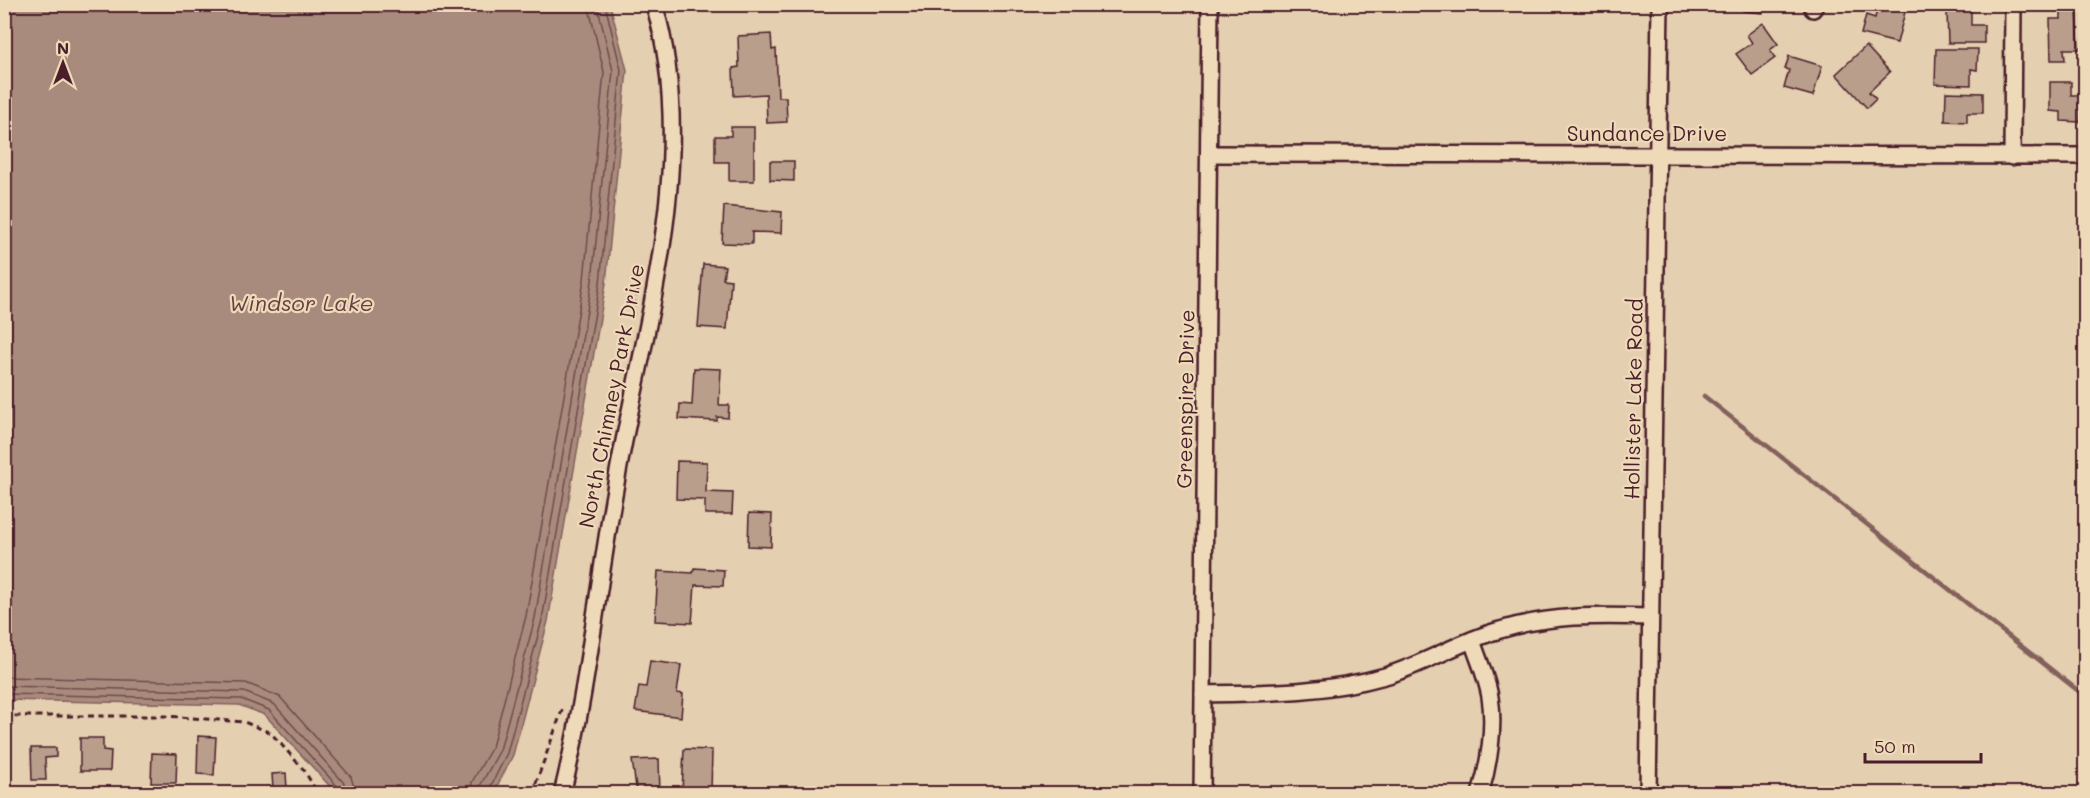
<svg xmlns="http://www.w3.org/2000/svg" width="2090" height="798" viewBox="0 0 2090 798" font-family="Mali,sans-serif">
  <style>
    .water { fill: #a98b7d; stroke: #83605c; stroke-width: 1.5 }
    .lines { fill: none; stroke-linecap: round; stroke-linejoin: round }
    .shore { stroke: #704a4c; stroke-width: 1.5 }
    .stream { stroke: #83605c; stroke-width: 4.5 }
    .building { fill: #b99e8b; stroke: #4a1f2b; stroke-width: 1.5 }
    .minor-casing { stroke: #4a1f2b; stroke-width: 20 }
    .path { stroke: #4a1f2b; stroke-width: 3; stroke-dasharray: 6 4.5; stroke-linecap: butt }
    .minor { stroke: #eedab8; stroke-width: 15 }
    .labels { text-anchor: middle; stroke-width: 4.5; stroke-linejoin: round; paint-order: stroke }
    .street-label { font-size: 21px; fill: #4a1f2b; stroke: #eedab8 }
    .water-label { font-size: 22px; font-style: italic; fill: #663f44; stroke: #eedab8 }
  </style>
  <rect width="100%" height="100%" fill="#e4cfb0"/>
  <filter id="ink" filterUnits="userSpaceOnUse"><feTurbulence type="fractalNoise" baseFrequency=".0167" numOctaves="2"/><feDisplacementMap in="SourceGraphic" scale="12" xChannelSelector="R" yChannelSelector="G"/><feConvolveMatrix kernelMatrix="1 2 1 2 8 2 1 2 1" color-interpolation-filters="sRGB"/></filter>
  <g filter="url(#ink)">
    <!-- water -->
    <polygon class="water" points="5,4 610,5 627,70 606,283 548,621 513,755 495,790 488,794 336,793 265,715 239,705 5,700"/>
    <g class="lines">
      <!-- shore -->
      <g class="shore">
        <polyline points="4,677 246,683 280,697 351,777 356,794"/>
        <polyline points="4,686 244,692 274,704 344,783 347,794"/>
        <polyline points="4,694 241,699 269,710 338,787 340,794"/>
        <polyline points="470,794 472,782 492,747 526,616 584,280 604,72 588,4"/>
        <polyline points="479,794 480,786 500,750 535,618 592,281 613,71 597,4"/>
        <polyline points="487,794 507,753 542,620 600,283 621,70 605,4"/>
      </g>
      <!-- stream -->
      <polyline class="stream" points="1704,396 2086,697"/>
    </g>
    <!-- building -->
    <g class="building">
      <polygon points="1743,4 1764,4 1763,13 1743,11"/>
      <polygon points="1878,5 1905,12 1897,43 1861,34 1866,15 1875,18"/>
      <polygon points="1971,10 1971,25 1984,25 1984,43 1948,43 1947,11"/>
      <polygon points="2077,10 2079,49 2064,49 2065,60 2051,60 2050,19 2061,19 2061,11"/>
      <polygon points="1763,23 1778,44 1770,50 1775,58 1752,75 1736,54 1752,43 1747,35"/>
      <polygon points="771,34 772,50 776,49 778,97 786,97 787,122 767,123 766,94 734,96 733,68 739,67 738,36"/>
      <polygon points="1866,46 1890,72 1869,92 1876,99 1867,108 1836,74"/>
      <polygon points="1936,49 1978,49 1977,70 1971,69 1971,85 1935,84"/>
      <polygon points="1789,56 1822,66 1813,96 1784,88 1789,70 1785,69"/>
      <polygon points="2050,82 2071,82 2071,95 2081,95 2080,122 2061,121 2061,112 2050,111"/>
      <polygon points="1946,92 1983,93 1983,113 1967,113 1967,122 1945,121"/>
      <polygon points="731,127 754,127 754,181 729,181 729,162 715,162 715,136 731,136"/>
      <polygon points="770,161 794,161 794,181 770,180"/>
      <polygon points="724,206 782,212 781,233 752,232 752,244 722,243"/>
      <polygon points="703,264 725,266 723,279 731,280 727,329 698,327"/>
      <polygon points="694,368 721,369 719,405 729,405 728,418 717,417 717,421 679,419 680,404 692,405"/>
      <polygon points="677,461 707,462 706,492 733,493 732,514 705,514 705,500 676,499"/>
      <polygon points="749,513 772,514 771,547 748,546"/>
      <polygon points="694,568 724,570 723,586 695,585 692,623 655,621 658,571 693,573"/>
      <polygon points="650,661 681,665 677,693 683,694 681,717 635,711 639,686 646,687"/>
      <polygon points="198,736 216,737 214,775 197,774"/>
      <polygon points="80,738 103,738 103,750 111,751 110,771 80,771"/>
      <polygon points="31,748 56,748 56,757 45,758 46,780 32,780"/>
      <polygon points="684,749 712,750 711,793 682,792"/>
      <polygon points="152,753 177,754 176,783 151,783"/>
      <polygon points="659,759 660,794 637,794 632,760"/>
      <polygon points="286,773 287,789 273,789 272,774"/>
    </g>
    <g class="lines">
      <!-- minor casing -->
      <g class="minor-casing">
        <g id="minor">
          <polyline points="1813,9 1816,4"/>
          <polyline points="1209,154 2086,156"/>
          <polyline points="2012,157 2013,4"/>
          <path d="M1472,640C1478,659 1487,678 1490,697C1495,727 1489,765 1480,794"/>
          <path d="M1203,694C1265,693 1325,693 1385,676C1425,664 1460,641 1500,630C1549,615 1599,615 1650,617"/>
          <path d="M562,794C587,694 597,590 615,489C641,335 701,159 654,4"/>
          <polyline points="1202,794 1210,4"/>
          <path d="M1648,794C1651,530 1657,268 1660,4"/>
        </g>
      </g>
      <!-- path -->
      <g class="path">
        <polyline points="632,317 638,289"/>
        <polyline points="4,716 167,716 244,722 271,733 304,770 318,794"/>
        <polyline points="532,794 564,705"/>
      </g>
      <!-- minor -->
      <use href="#minor" class="minor"/>
    </g>
  </g>
  <g class="labels">
    <!-- street labels -->
    <g class="street-label">
      <text x="1647" y="141">Sundance Drive</text>
      <text transform="translate(612 396) rotate(-79)" y="7">North Chimney Park Drive</text>
      <text transform="translate(1186 399) rotate(-89)" y="7">Greenspire Drive</text>
      <text transform="translate(1634 399) rotate(-89)" y="7">Hollister Lake Road</text>
    </g>
    <!-- water labels -->
    <g class="water-label">
      <text x="301" y="311">Windsor Lake</text>
    </g>
  </g>
  <!-- margin -->
  <rect width="2090" height="798" fill="none" stroke="#eedab8" stroke-width="24"/>
  <rect x="12" y="12" width="2066" height="774" fill="none" stroke="#4a1f2b" stroke-width="2" filter="url(#ink)"/>
  <!-- north arrow -->
  <g transform="translate(63 63)" stroke="#eedab8" stroke-width="4.5" paint-order="stroke">
  <path d="M0-4.5L10 22L0 15L-10 22Z" fill="#4a1f2b"/>
  <text y="-9" font-size="16" font-weight="bold" text-anchor="middle" fill="#4a1f2b">N</text>
  </g>
  <!-- scale -->
  <path d="M1865 753v9h116v-9" fill="none" stroke="#4a1f2b" stroke-width="3"/>
  <text x="1874" y="753" font-size="18" fill="#4a1f2b" stroke="#eedab8" stroke-width="4.5" paint-order="stroke">50 m</text>
</svg>
